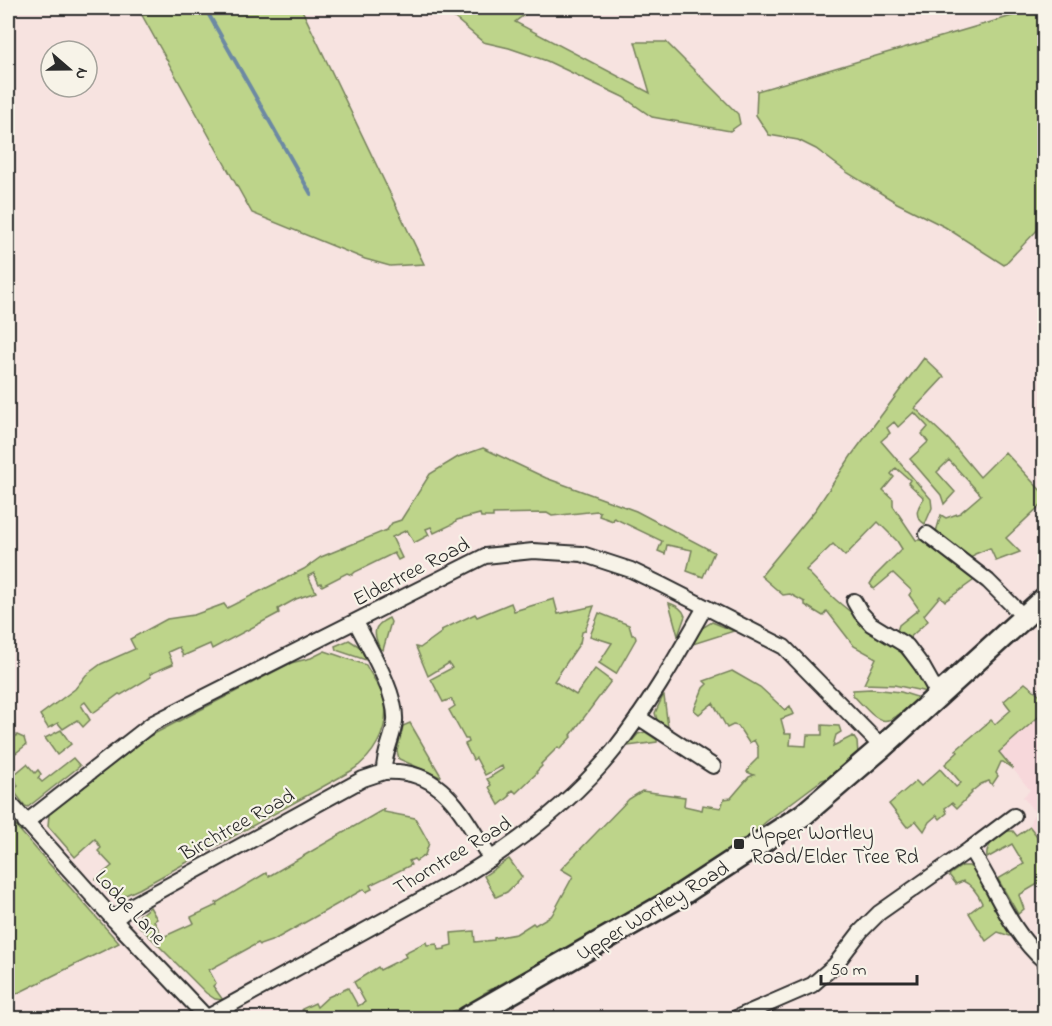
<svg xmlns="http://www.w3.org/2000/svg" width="1052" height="1026" viewBox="0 0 1052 1026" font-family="'Indie Flower',sans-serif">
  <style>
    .built { fill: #f7d8db }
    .green { fill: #bdd48a; stroke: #74805a; stroke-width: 1.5 }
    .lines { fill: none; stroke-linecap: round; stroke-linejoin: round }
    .stream { stroke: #6c89a3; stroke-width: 4 }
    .street-casing { stroke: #2b2b2b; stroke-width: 18 }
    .primary-casing { stroke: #2b2b2b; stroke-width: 26 }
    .street { stroke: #f7f3e8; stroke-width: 14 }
    .primary { stroke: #f7f3e8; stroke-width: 21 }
    .poi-dot { fill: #2b2b2b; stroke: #f7f3e8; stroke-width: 2 }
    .labels { text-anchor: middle; stroke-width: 4.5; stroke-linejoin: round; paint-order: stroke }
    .street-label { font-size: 21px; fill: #2b2b2b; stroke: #f7f3e8 }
    .poi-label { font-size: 21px; fill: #2b2b2b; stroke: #f7f3e8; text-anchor: start }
  </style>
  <rect width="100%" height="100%" fill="#f7e3e0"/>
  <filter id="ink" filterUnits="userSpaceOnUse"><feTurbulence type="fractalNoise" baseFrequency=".0167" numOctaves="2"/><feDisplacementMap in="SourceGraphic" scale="12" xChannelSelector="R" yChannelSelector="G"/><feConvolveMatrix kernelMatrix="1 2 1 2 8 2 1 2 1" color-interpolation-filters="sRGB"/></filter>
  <g filter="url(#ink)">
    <!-- built -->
    <polygon class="built" points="1044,712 1044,845 1030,827 1031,819 1035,813 1023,797 1030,790 999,752"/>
    <!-- green -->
    <g class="green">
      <polygon points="138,8 301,8 424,264 390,266 365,259 252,213"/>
      <polygon points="443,8 533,8 515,22 650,93 635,42 666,42 738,114 740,124 730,131 652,117 623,97 547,61 509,48 483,42"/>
      <polygon points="1020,8 1044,8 1044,223 1004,265 945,227 897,203 848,173 816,149 798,140 769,135 756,115 757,91 1015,15"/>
      <path d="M924,358L944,377L915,408L949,440L980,477L1005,452L1044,494V502L1006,538L1020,552L996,561L990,548L975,554L969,560L935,535L941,515L946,518L960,513L981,495L949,460L937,472L955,492L944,504L941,495L910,459L928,442L922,434L928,427L914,412L898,427L894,422L887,428L890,433L881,441L931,499L932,508L925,524C913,517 917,508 924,498L908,483L910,480L896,468L891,474L894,477L883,490L893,499V506L916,540H926L977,578L945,601L940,596L924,615L928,621L906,641L896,634L899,625L919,609L909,595L912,591L893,573L874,589L870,584L875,576L902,549L897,541L878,522L845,556L833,544L806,570C816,580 826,591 836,600C869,629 911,649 927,692L894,685L864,684L876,658L854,646L827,611L823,616L805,605V602L790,594L783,595L761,576L816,509L851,456Z"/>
      <polygon points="483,448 546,478 636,511 714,552 703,577 687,571 692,550 667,545 665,554 658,551 662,541 614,518 613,521 599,516 600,512 597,511 552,516 547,513 493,514 493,517 481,517 480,514 457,520 453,524 434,533 431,527 426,529 429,535 414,543 407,530 392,537 402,558 398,560 394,553 355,572 352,575 347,573 322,586 321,583 319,584 314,573 308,576 316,592 296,599 278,609 279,613 212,649 210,644 183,656 179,647 168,652 173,664 150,674 151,677 121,695 119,694 93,713 85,702 81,705 90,720 83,727 77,720 63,729 58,723 48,728 40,715 75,689 86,675 101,664 135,649 130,639 167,619 194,615 224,604 227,608 304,569 321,557 387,530 392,523 401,520 430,474 458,457"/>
      <polygon points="554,599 558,614 594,606 585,631 582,632 580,643 554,681 576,695 595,669 611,681 571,735 572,736 560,749 558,747 541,764 542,766 536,772 537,773 516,793 513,790 509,794 510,796 499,805 489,787 491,785 487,779 503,769 502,766 485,775 476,758 473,760 465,744 469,742 468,739 465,739 449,710 455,706 451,699 443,702 431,679 452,668 449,663 428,676 416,647 420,648 442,632 441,630 475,614 477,617 511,603 514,611"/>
      <path d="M669,603C677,606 682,608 685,616L678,636Z"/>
      <polygon points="599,613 629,625 632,635 635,635 636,639 616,674 599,663 612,643 590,636"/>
      <path d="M389,618L391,622L383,650L380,649C373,633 372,626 389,618Z"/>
      <polygon points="712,622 734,631 693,644 702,628"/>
      <polygon points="349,640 360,647 366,660 336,650 335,646"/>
      <path d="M325,651L366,665C372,677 383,690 385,703C389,731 373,757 351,771L139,889L119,898L109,893L96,879L112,866L98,851L101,848L95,839L75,857L48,826L49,814L148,737L291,663L311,658Z"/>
      <path d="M732,671L760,687L785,710L790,706L794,714L781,719L785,734H791L790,745L806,746L807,735H822V725L839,726L841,732L836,735L833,746L853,736L857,742L858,754L833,777L822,780L767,821L744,841L743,839L734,844L738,851L686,883L675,885L591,934L587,942L570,952L564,950L484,993C474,1014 470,1005 453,1011C449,1013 444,1016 440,1018H291L303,1011L302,1009L315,1003L317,1007L328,997L348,988L358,1006L365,1002L354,982L378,967L380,970L406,957L404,953L426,942L427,945L437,944L438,950L445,949V947L452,945L451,933L474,931L475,942L494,940V938L516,934L533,923L535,925L552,915L573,876L561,869L629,799L642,791L685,797L684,806L702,810L703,805L721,808L724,799L731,798L749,777L754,775L747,772L751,765L758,758V748L754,740L749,743L738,726L733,725L727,728L713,703L699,714L694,710L703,688L707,684L704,681Z"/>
      <polygon points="1025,683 1044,698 1044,712 999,752 1013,769 1003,762 1001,762 996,773 998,776 992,785 989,781 981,784 971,792 972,793 957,808 952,803 945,808 947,813 940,819 937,815 929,822 924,831 916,821 907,827 889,804 916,781 921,786 940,769 956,787 961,783 945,764 958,752 956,750 991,720 995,724 1011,710 1004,701"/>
      <path d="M871,689L901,692L920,698C884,726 886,731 853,695V690Z"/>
      <polygon points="663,696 664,696 668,727 658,723 655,713"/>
      <polygon points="410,723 441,776 440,777 399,759 397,751 403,726"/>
      <polygon points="61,730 71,744 57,755 45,738"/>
      <polygon points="645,732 657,740 657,742 628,746 638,734"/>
      <polygon points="17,735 24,738 26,745 13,755 8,751 8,744"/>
      <polygon points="73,758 80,766 28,807 25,806 13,790 18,786 14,778 15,774 27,764 35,773 38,770 41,774 38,778 42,782"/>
      <polygon points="384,809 384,812 415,818 429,843 425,855 416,861 414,859 409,861 411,865 370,885 372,889 366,892 364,889 274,940 260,945 258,943 209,970 216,983 213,986 223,1000 215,999 206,993 139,926 140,915 150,907 157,919 154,921 163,937 194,923 191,917 217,905 216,903 266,873 269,876"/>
      <polygon points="8,817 119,943 8,998"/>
      <path d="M1030,827L1044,845V885L1041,882L1019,895L1024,909L1018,914L998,879L1024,864L1012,844L987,858C985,844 997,838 1007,831H1013L1017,836Z"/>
      <polygon points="509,859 522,877 507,892 496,897 484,876"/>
      <path d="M962,866H969L974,869L995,910L1011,936H1010L998,932L986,941L969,913L982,903C978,894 973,885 963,881L956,884L949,875Z"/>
    </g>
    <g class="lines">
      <!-- stream -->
      <polyline class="stream" points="205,8 311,194"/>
      <!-- street casing -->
      <g class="street-casing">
        <g id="street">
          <polyline points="927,534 988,581 1025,618"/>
          <polyline points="854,601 861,613 871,624 907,646 922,666 939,696"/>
          <path d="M356,622C369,648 397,693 395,721C393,739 383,754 384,772C445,768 462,816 491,859"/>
          <polyline points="638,717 713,766"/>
          <polyline points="8,801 114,920 207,1018"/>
          <polyline points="25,823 153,723 485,556 533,551 582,554 631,570 662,585 784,647 882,747"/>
          <polyline points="970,849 1014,816"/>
          <polyline points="114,920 133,905 363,779 384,772"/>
          <path d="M206,1018L455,881C514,846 571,804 614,750C649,706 677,656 705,607"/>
          <path d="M736,1018L812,985L835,965L861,931L879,913L970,849C995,886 1009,931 1044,961"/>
        </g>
      </g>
      <!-- primary casing -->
      <g class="primary-casing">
        <polyline id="primary" points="467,1018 673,900 803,815 882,747 1044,599"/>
      </g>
      <!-- street -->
      <use href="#street" class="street"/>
      <!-- primary -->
      <use href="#primary" class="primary"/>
    </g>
  </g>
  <!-- markers -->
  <rect class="poi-dot" x="733" y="838" width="12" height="12" rx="3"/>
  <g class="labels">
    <!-- street labels -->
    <g class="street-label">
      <text transform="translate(411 571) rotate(-27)" y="7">Eldertree Road</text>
      <text transform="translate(237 824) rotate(-29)" y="7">Birchtree Road</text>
      <text transform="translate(452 855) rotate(-31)" y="7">Thorntree Road</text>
      <text transform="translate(131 907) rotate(47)" y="7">Lodge Lane</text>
      <text transform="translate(652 910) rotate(-31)" y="7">Upper Wortley Road</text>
    </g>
    <!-- poi labels -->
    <g class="poi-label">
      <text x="751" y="839">Upper Wortley<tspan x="751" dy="24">Road/Elder Tree Rd</tspan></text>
    </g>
  </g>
  <!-- margin -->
  <rect width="1052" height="1026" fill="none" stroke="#f7f3e8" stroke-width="30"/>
  <rect x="15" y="15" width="1022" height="996" fill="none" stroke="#2b2b2b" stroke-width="2" filter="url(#ink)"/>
  <!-- north arrow -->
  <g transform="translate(69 69) rotate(110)"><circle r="28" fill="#f7f3e8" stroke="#a5a39c" stroke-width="1.5"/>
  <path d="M0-4.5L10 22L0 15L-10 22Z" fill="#2b2b2b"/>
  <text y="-9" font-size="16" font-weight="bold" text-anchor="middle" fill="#2b2b2b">N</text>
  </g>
  <!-- scale -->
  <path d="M821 975v9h96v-9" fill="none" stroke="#2b2b2b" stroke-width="3"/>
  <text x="830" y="975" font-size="18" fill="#2b2b2b" stroke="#f7f3e8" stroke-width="4.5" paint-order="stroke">50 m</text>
</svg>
